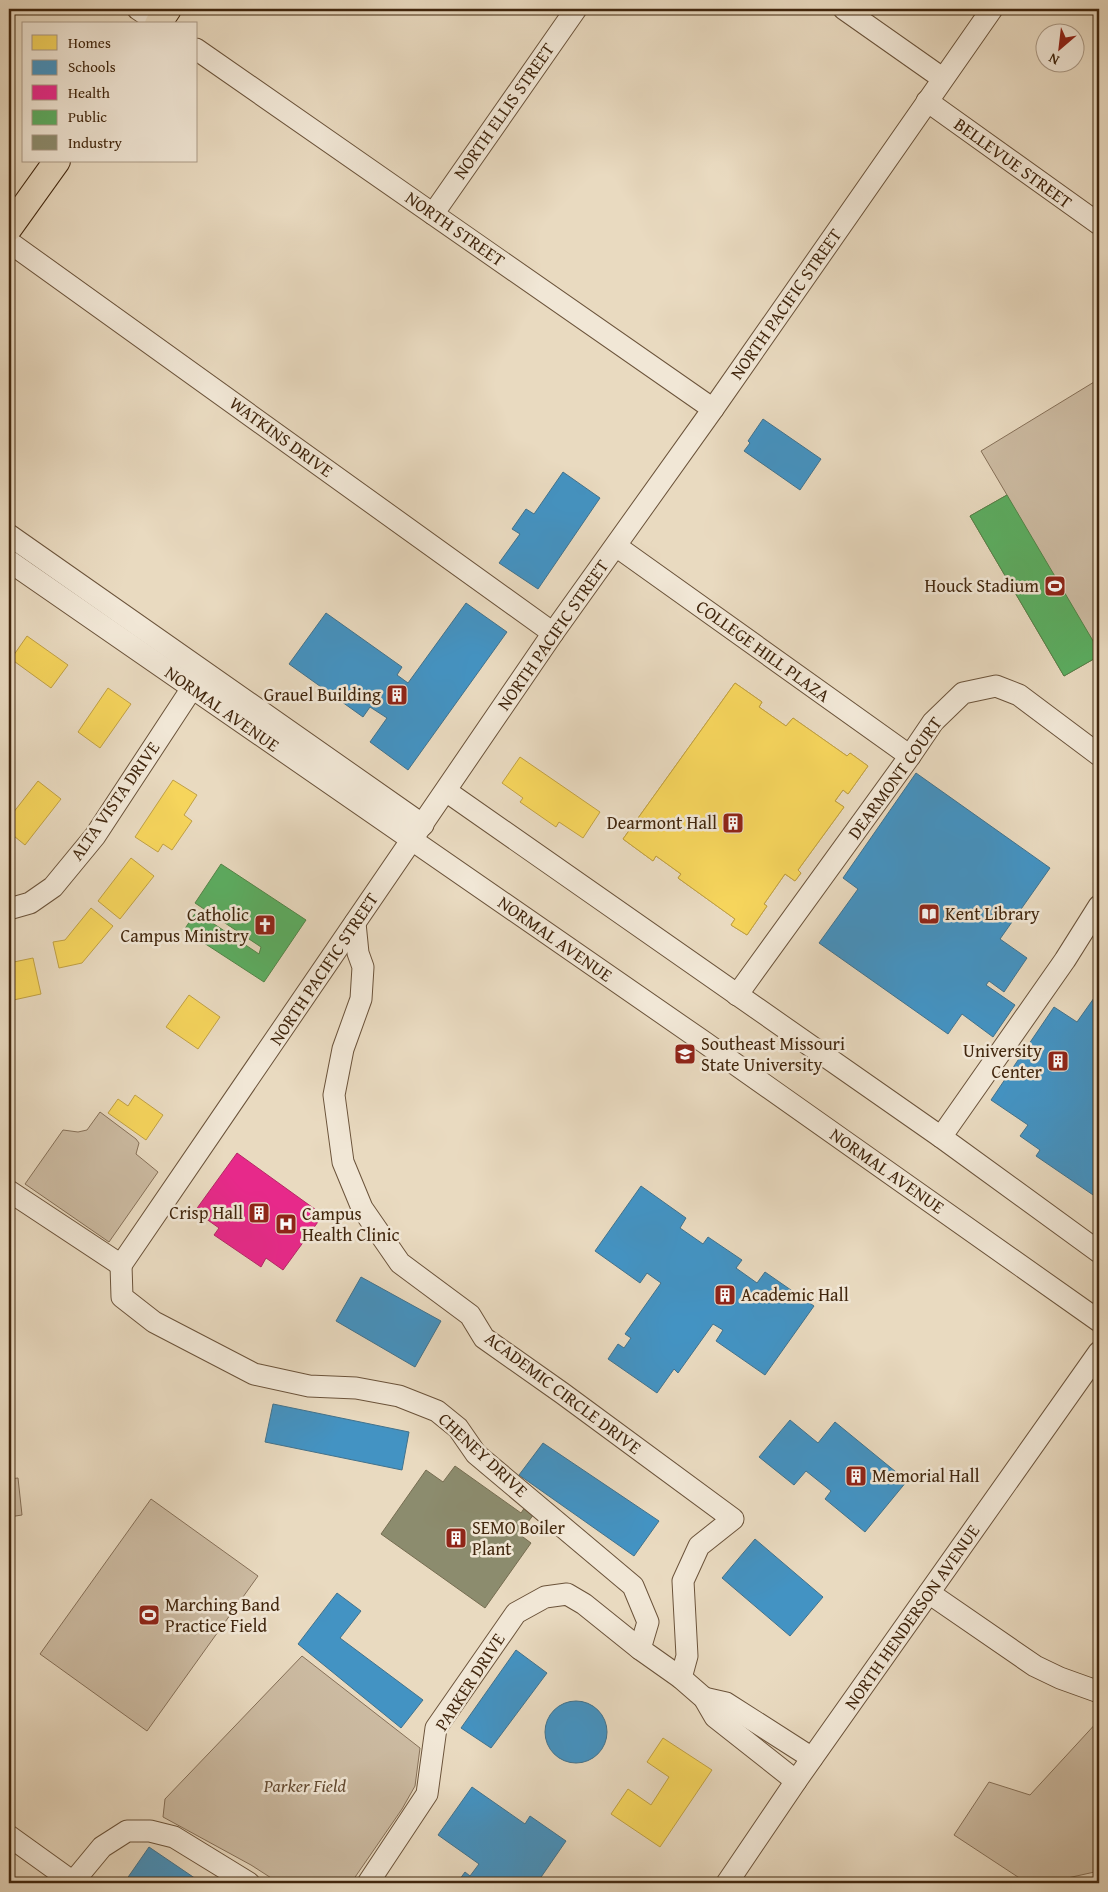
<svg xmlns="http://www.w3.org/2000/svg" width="1108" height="1892" viewBox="0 0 1108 1892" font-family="'Gentium Book Plus',serif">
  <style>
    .green { fill: #ccbba2; stroke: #867058 }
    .homes { fill: #f6d55c; stroke: #c0a044; fill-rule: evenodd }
    .schools { fill: #4393c3; stroke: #42728c }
    .health { fill: #e7298a; stroke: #b52864 }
    .public { fill: #5aae61; stroke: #528548 }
    .industry { fill: #8c8c6e; stroke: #766d51 }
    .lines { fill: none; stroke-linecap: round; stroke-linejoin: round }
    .minor-casing { stroke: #6b533a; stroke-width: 23 }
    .major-casing { stroke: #41260d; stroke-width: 28 }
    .minor { stroke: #f1e7d6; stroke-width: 21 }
    .major { stroke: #e9dac0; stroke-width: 26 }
    .labels { text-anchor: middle; stroke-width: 5; stroke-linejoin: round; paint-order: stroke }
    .street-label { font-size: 18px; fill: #41260d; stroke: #f1e7d6 }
    .poi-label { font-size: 18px; fill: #41260d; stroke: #f1e7d6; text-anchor: start }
    .park-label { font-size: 18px; font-style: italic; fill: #644b32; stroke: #f1e7d6 }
  </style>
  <rect width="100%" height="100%" fill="#e9dac0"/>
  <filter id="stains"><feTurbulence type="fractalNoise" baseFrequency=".004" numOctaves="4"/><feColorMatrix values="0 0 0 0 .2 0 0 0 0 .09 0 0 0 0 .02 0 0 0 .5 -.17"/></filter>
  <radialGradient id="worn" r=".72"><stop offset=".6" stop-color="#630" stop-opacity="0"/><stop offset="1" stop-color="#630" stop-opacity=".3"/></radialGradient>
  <!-- green -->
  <g class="green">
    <polygon points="1099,379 1099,656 1064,676 970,516 1007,495 981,451"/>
    <polygon points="100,1112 136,1139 139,1143 136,1154 158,1172 109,1242 25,1184 63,1130 78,1132 87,1130"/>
    <polygon points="18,1478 22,1515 9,1517 9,1479"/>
    <polygon points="151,1499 258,1576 147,1731 40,1654"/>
    <polygon points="302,1656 420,1748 415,1786 402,1809 351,1883 279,1883 251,1865 163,1817 165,1799"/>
    <polygon points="1099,1720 1099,1871 1045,1883 1027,1883 954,1835 989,1782 1030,1795"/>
  </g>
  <!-- homes -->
  <g class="homes">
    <polygon points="27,636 68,665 51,688 11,659"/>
    <path d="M735,683L762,702L759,707L786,726L793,718L847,756L850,753L868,766L848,794L843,790L835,801L844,807L798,870L801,873L795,881L785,874L764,904L767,906L747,935L731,925L735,919L678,878L681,874L656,856L653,861L623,839ZM755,713L782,732L775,743L836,786L815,816L805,809L801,812L762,785L750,801L712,774ZM708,781L747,808L733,828L780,860L755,897L692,853L685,863L663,848Z"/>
    <polygon points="735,683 762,702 759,707 786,726 793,718 847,756 850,753 868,766 848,794 843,790 835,801 844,807 798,870 801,873 795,881 785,874 764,904 767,906 747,935 731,925 735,919 678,878 681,874 656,856 653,861 623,839"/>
    <polygon points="108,688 131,704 100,748 78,732"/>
    <polygon points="520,757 600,812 583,838 559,822 556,827 520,802 523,798 502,783"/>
    <polygon points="173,780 197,795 184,815 192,821 172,850 163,844 158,852 135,837"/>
    <polygon points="38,781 61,799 25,845 9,832 9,818"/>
    <polygon points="131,858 154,876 120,919 98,901"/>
    <polygon points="91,908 113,926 82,963 59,968 53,942 65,940"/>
    <polygon points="33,958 41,994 9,1001 9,963"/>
    <polygon points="189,995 220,1017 198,1049 166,1027"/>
    <polygon points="135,1095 163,1115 146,1140 108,1113 118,1099 128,1106"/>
    <polygon points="663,1738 712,1770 660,1847 611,1814 628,1789 651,1805 669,1777 647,1762"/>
  </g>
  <!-- schools -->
  <g class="schools">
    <polygon points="763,419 821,459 800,490 744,451 750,443 748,441"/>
    <polygon points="563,472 600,498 538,589 499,563 520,534 512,529 526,509 534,514"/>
    <polygon points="466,603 507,632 408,770 370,742 387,718 370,707 363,717 289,664 326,613 402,667 397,675 408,683"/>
    <polygon points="916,773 1050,868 1000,939 1027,958 1004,992 989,981 986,985 1015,1005 993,1037 962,1014 948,1034 819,943 858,889 843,878"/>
    <polygon points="1094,998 1099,1001 1099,1199 1036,1156 1040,1150 1020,1136 1028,1125 991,1100 1054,1007 1077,1022"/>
    <polygon points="641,1186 686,1218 680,1228 703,1244 708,1237 742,1260 736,1268 757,1283 765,1272 814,1306 765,1375 716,1341 723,1330 713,1324 678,1373 674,1369 657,1393 608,1359 618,1344 624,1348 631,1338 625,1334 661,1283 647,1273 640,1283 595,1251"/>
    <polygon points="361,1277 441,1321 415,1367 336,1321"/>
    <polygon points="273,1404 409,1432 402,1470 265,1442"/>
    <polygon points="790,1420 818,1443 835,1422 907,1481 865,1532 825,1499 831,1491 806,1471 794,1485 759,1457"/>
    <polygon points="543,1443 659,1521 634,1556 519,1475"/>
    <polygon points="755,1539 823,1597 790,1636 722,1578"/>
    <polygon points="337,1593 361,1611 340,1638 423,1700 401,1728 298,1644"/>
    <polygon points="516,1650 547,1673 491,1748 461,1728"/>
    <circle cx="576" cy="1732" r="31"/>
    <polygon points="472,1787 525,1824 530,1816 566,1841 537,1883 457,1883 465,1872 470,1876 479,1864 438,1835"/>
    <polygon points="149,1847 202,1883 124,1883"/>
  </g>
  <!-- health -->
  <polygon class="health" points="237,1153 323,1215 283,1270 266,1258 261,1267 214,1235 219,1228 195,1211"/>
  <!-- public -->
  <g class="public">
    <polygon points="1007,495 1099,651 1099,656 1064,676 970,516"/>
    <polygon points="221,864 306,920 264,982 184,930 196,912 259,954 261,947 195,903"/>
  </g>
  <!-- industry -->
  <polygon class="industry" points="455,1466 521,1513 525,1507 534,1514 519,1534 531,1543 485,1608 381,1534 426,1470 443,1482"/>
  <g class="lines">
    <!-- minor casing -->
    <g class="minor-casing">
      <g id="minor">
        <polyline points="138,9 160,24"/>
        <polyline points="844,9 942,78"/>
        <polyline points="196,49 713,409"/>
        <polyline points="927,101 1099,224"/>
        <polyline points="433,214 576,9"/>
        <polyline points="9,242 553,633"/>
        <polyline points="9,535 423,825"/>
        <polyline points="616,546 910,756"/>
        <polyline points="9,561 704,1042 1099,1321"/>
        <polyline points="446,791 941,1137 1099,1252"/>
        <polyline points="9,909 30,903 53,887 95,836 200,676"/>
        <polyline points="355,923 358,953 363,967 361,999 343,1049 334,1095 343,1162 362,1208 400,1263 470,1315 484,1338 562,1393 733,1519 699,1546 683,1581 687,1656 681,1678"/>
        <polyline points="737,995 910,756 933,722 963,693 996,686 1019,695 1099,755"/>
        <polyline points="941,1137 1065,960 1099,906"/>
        <polyline points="9,1191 121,1265"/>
        <polyline points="121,1265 553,633 713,409 992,9"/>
        <polyline points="121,1265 122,1297 154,1322 254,1374 309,1386 356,1388 399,1396 437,1411 458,1428 476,1454 633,1586 648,1622 640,1649 681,1678 704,1698 715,1717 796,1781"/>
        <polyline points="929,1593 1035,1666 1060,1678 1099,1692"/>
        <polyline points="704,1698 726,1703 812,1758"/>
        <polyline points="9,1836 73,1882 102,1847 127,1831 150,1831 174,1837 249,1883"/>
        <polyline points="368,1883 427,1794 436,1728 516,1613 545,1597 567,1594 584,1604 640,1649"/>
        <polyline points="727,1883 796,1781 1099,1352"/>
      </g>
    </g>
    <!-- major casing -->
    <g class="major-casing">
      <g id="major">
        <polyline points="158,24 168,9"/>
        <polyline points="9,228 57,161"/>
      </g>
    </g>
    <!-- minor -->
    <use href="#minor" class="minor"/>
    <!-- major -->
    <use href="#major" class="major"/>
  </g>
  <!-- icons -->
  <defs>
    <g id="stadium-square" transform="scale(1.125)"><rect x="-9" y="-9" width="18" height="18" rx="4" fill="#8f2418" stroke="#f1e7d6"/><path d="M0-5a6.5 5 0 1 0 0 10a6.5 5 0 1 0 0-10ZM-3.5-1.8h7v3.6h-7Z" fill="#fff"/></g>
    <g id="building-square" transform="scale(1.125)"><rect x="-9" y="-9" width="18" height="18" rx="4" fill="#8f2418" stroke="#f1e7d6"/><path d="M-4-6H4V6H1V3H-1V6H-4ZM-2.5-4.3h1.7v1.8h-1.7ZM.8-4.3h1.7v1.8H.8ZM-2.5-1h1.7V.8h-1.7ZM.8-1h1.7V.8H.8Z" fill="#fff"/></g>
    <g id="library-square" transform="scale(1.125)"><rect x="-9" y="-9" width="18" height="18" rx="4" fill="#8f2418" stroke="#f1e7d6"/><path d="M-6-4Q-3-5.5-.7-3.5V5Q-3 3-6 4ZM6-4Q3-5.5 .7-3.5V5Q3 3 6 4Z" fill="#fff"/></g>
    <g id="church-square" transform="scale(1.125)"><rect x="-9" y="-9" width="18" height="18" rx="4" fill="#8f2418" stroke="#f1e7d6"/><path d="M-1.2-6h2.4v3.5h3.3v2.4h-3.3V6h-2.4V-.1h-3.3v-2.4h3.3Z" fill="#fff"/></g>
    <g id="university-square" transform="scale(1.125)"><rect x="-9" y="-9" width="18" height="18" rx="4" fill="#8f2418" stroke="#f1e7d6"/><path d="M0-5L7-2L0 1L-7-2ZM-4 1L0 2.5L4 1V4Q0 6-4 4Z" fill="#fff"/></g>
    <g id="hospital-square" transform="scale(1.125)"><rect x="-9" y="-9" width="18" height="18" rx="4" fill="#8f2418" stroke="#f1e7d6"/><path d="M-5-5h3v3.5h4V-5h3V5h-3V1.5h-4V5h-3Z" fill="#fff"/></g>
  </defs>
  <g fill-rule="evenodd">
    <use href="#stadium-square" x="1055" y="586"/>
    <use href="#building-square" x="397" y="695"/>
    <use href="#building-square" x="733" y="823"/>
    <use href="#library-square" x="929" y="914"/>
    <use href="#church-square" x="265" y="925"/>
    <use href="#university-square" x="685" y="1054"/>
    <use href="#building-square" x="1058" y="1061"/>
    <use href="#building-square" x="259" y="1213"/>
    <use href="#hospital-square" x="286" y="1224"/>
    <use href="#building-square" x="725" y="1295"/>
    <use href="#building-square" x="856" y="1476"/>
    <use href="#building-square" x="456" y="1538"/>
    <use href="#stadium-square" x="149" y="1615"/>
  </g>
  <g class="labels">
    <!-- street labels -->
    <g class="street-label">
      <text transform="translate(504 111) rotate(-55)" y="6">NORTH ELLIS STREET</text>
      <text transform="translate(1013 163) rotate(36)" y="6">BELLEVUE STREET</text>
      <text transform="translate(455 229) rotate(35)" y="6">NORTH STREET</text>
      <text transform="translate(786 304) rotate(-55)" y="6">NORTH PACIFIC STREET</text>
      <text transform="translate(281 437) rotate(36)" y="6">WATKINS DRIVE</text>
      <text transform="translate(553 635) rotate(-55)" y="6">NORTH PACIFIC STREET</text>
      <text transform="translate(763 651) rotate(36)" y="6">COLLEGE HILL PLAZA</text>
      <text transform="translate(222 709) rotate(35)" y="6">NORMAL AVENUE</text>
      <text transform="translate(895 778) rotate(-54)" y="6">DEARMONT COURT</text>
      <text transform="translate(115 801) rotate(-55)" y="6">ALTA VISTA DRIVE</text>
      <text transform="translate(555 939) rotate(35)" y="6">NORMAL AVENUE</text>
      <text transform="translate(324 969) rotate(-56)" y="6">NORTH PACIFIC STREET</text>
      <text transform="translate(887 1171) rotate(35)" y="6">NORMAL AVENUE</text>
      <text transform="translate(563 1393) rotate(37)" y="6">ACADEMIC CIRCLE DRIVE</text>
      <text transform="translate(483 1455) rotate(43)" y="6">CHENEY DRIVE</text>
      <text transform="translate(912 1617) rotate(-55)" y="6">NORTH HENDERSON AVENUE</text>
      <text transform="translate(470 1682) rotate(-57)" y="6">PARKER DRIVE</text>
    </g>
    <!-- poi labels -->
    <g class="poi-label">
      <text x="1039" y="592" text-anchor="end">Houck Stadium</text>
      <text x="381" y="701" text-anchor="end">Grauel Building</text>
      <text x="717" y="829" text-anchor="end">Dearmont Hall</text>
      <text x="945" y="920">Kent Library</text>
      <text x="249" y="921" text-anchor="end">Catholic<tspan x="249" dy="21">Campus Ministry</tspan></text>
      <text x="701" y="1050">Southeast Missouri<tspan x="701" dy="21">State University</tspan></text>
      <text x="1042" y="1057" text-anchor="end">University<tspan x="1042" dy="21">Center</tspan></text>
      <text x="243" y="1219" text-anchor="end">Crisp Hall</text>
      <text x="302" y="1220">Campus<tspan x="302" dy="21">Health Clinic</tspan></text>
      <text x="741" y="1301">Academic Hall</text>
      <text x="872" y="1482">Memorial Hall</text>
      <text x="472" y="1534">SEMO Boiler<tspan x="472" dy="21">Plant</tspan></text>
      <text x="165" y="1611">Marching Band<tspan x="165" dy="21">Practice Field</tspan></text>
    </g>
    <!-- park labels -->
    <g class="park-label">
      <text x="305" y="1792">Parker Field</text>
    </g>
  </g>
  <!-- margin -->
  <rect width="1108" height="1892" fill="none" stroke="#e9dac0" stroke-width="30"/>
  <rect x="10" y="10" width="1088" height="1872" fill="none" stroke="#41260d" stroke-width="2.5"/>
  <rect x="15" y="15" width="1078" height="1862" fill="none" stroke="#41260d"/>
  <!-- legend -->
  <rect x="22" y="22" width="175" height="140" fill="#f1e7d6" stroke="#ab9a86"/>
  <rect x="32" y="35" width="25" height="15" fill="#f6d55c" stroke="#ab9a86"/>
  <text x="68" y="48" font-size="15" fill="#41260d">Homes</text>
  <rect x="32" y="60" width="25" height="15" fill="#4393c3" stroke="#ab9a86"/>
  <text x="68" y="72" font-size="15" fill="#41260d">Schools</text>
  <rect x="32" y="85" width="25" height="15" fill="#e7298a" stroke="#ab9a86"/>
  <text x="68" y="98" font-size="15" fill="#41260d">Health</text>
  <rect x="32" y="110" width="25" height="15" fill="#5aae61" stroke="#ab9a86"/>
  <text x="68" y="122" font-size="15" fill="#41260d">Public</text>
  <rect x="32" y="135" width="25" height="15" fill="#8c8c6e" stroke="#ab9a86"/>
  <text x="68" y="148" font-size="15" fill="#41260d">Industry</text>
  <!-- north arrow -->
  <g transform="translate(1060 48) rotate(208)"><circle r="24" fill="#f1e7d6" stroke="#ab9a86"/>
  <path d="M0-4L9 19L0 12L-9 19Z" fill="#8f2418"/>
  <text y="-8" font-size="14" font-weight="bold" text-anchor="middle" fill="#41260d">N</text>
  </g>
  <rect width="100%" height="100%" filter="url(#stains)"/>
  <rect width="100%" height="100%" fill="url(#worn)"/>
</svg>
